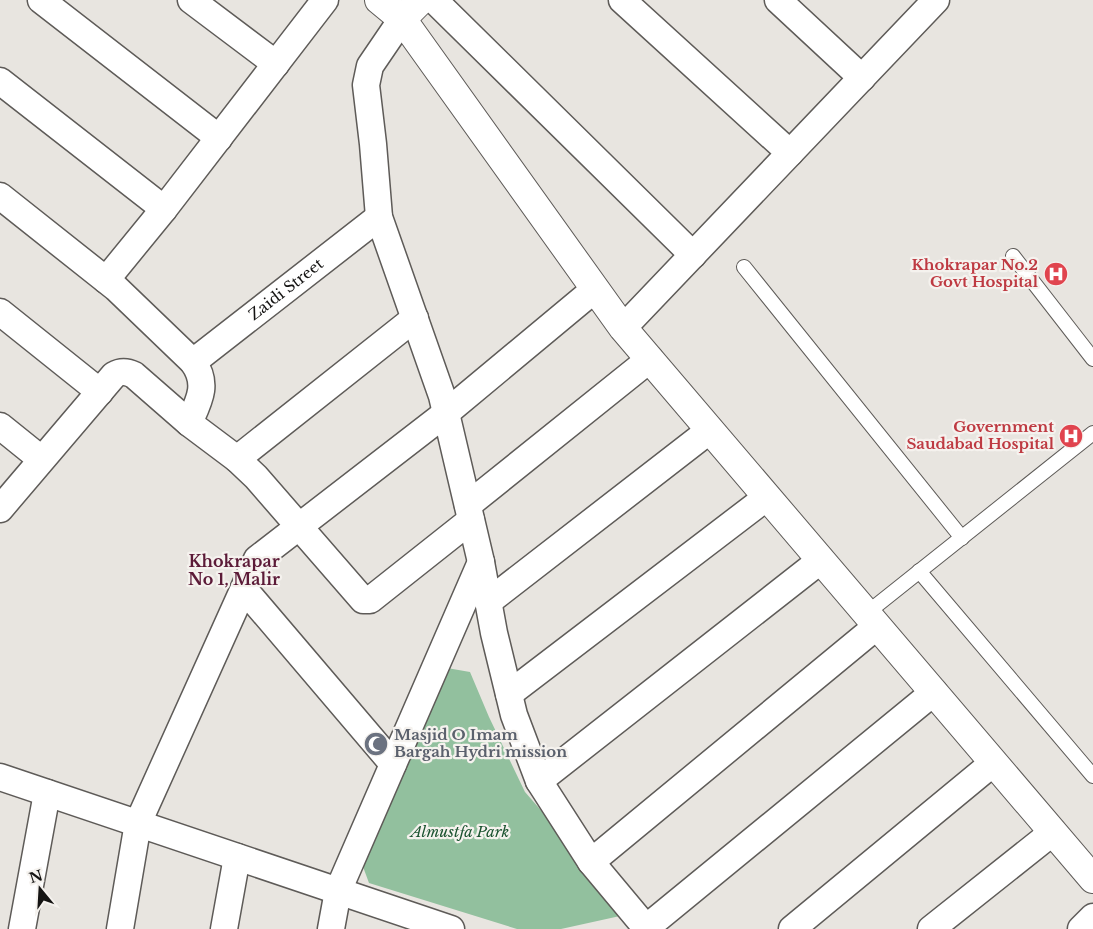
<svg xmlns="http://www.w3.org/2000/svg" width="1093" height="929" viewBox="0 0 1093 929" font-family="'Libre Baskerville',serif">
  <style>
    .green { fill: #92c09e }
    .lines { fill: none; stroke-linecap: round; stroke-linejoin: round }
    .service-casing { stroke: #5e5b58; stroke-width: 16 }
    .minor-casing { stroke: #5e5b58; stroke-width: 29 }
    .tertiary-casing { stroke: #5e5b58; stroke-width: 30 }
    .service { stroke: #fff; stroke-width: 14 }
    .minor { stroke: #fff; stroke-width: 26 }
    .tertiary { stroke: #fff; stroke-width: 28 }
    .labels { text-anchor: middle; stroke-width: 4.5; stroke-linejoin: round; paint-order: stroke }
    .health-label { font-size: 15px; font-weight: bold; fill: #be3a42; stroke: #f5f2ee; text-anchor: end }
    .street-label { font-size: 15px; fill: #141312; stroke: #f5f2ee }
    .worship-label { font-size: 15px; font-weight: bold; fill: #5b616d; stroke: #f5f2ee; text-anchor: start }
    .park-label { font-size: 15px; font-style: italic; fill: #1c5431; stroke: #f5f2ee }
    .neighbourhood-label { font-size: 16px; font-weight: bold; fill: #5c1b38; stroke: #f5f2ee }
  </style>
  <rect width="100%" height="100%" fill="#e8e5e0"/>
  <!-- green -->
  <polygon class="green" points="447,668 470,672 489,717 525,792 546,816 611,906 620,916 561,929 517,929 369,883 362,864"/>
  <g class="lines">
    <!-- service casing -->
    <g class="service-casing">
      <g id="service">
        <polyline points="1013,256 1093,359"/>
        <polyline points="744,267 962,538"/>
        <polyline points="919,571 1093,776"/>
        <polyline points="867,613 1093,433"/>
      </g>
    </g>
    <!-- minor casing -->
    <g class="minor-casing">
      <g id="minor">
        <polyline points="41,0 219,138"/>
        <polyline points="191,0 276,64"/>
        <polyline points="434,0 693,255"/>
        <polyline points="622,0 790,153"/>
        <polyline points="778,0 862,78"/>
        <polyline points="402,19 370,66 366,85 373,144 379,217 442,396 481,562 494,633 514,715 539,781 591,862 647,929"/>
        <polyline points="0,81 164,209"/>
        <path d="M0,196L116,288L193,362C209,384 199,401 189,423"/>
        <polyline points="106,280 164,209 325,0"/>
        <polyline points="0,312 100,392"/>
        <polyline points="623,328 936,0"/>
        <path id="s1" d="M193,362L379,217"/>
        <polyline points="0,426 41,459"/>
        <polyline points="237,459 415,318"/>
        <polyline points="468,505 650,359"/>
        <path d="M0,509L114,375C121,371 126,371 134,375L189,423L237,459L256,477L363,600H370L471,520"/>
        <polyline points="244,589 393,764"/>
        <polyline points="488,602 710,430"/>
        <polyline points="509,694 767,497"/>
        <polyline points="0,777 451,929"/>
        <polyline points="539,781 821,560"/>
        <polyline points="591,862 877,626"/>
        <polyline points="646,928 934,692"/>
        <polyline points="22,929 47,793"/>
        <polyline points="120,929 138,823 257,559 446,413 595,289"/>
        <polyline points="224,929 237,857"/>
        <polyline points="331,929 338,891 481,562"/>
        <polyline points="792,929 993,763"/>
        <polyline points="931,929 1053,832"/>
        <polyline points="1081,929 1093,917"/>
      </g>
    </g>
    <!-- tertiary casing -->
    <g class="tertiary-casing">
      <g id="tertiary">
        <polyline points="379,0 402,19 623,328 1093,879"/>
        <polyline points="402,19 421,0"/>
      </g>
    </g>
    <!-- service -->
    <use href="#service" class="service"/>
    <!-- minor -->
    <use href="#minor" class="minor"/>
    <!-- tertiary -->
    <use href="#tertiary" class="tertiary"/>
  </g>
  <!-- icons -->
  <defs>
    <g id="hospital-disc" transform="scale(1.25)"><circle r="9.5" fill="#e0444e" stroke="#f5f2ee"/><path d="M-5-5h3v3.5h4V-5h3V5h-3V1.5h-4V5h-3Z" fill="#fff"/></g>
    <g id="mosque-disc" transform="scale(1.25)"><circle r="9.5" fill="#6b7280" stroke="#f5f2ee"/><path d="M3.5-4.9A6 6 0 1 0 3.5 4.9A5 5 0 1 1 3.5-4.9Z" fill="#fff"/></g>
  </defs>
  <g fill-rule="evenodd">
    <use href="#hospital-disc" x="1056" y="274"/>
    <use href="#hospital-disc" x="1071" y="436"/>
    <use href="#mosque-disc" x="376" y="744"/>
  </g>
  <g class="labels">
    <!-- health labels -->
    <g class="health-label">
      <text x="1038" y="270">Khokrapar No.2<tspan x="1038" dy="17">Govt Hospital</tspan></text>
      <text x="1054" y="432">Government<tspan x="1054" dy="17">Saudabad Hospital</tspan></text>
    </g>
    <!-- street labels -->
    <g class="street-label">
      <text dy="5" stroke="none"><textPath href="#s1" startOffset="118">Zaidi Street</textPath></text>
    </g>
    <!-- worship labels -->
    <g class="worship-label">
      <text x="394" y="740">Masjid O Imam<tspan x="394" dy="17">Bargah Hydri mission</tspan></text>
    </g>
    <!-- park labels -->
    <g class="park-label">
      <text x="460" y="837">Almustfa Park</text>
    </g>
    <!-- neighbourhood labels -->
    <g class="neighbourhood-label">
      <text x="234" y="567">Khokrapar<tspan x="234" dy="18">No 1, Malir</tspan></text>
    </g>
  </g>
  <!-- north arrow -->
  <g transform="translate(40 889) rotate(342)" stroke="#f5f2ee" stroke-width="4" paint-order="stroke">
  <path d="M0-4L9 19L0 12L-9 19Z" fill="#141312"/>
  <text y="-8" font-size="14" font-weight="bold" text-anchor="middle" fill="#141312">N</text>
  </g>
</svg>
